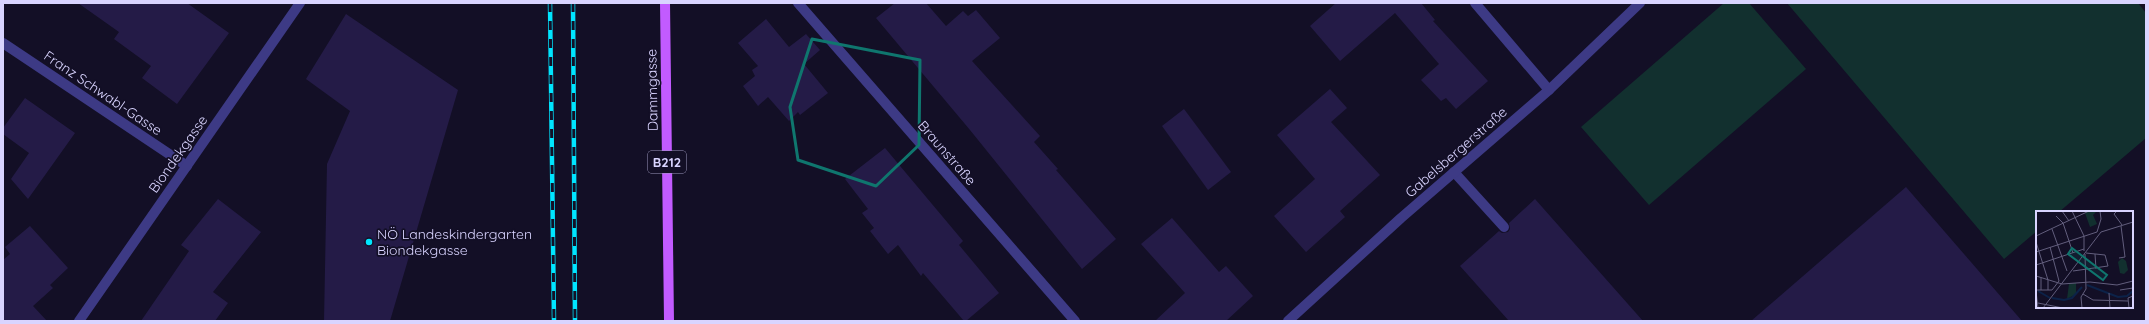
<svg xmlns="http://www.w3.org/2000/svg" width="2149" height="324" viewBox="0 0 2149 324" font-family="Quicksand,sans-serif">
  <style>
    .green { fill: #12302f }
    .building { fill: #241b47 }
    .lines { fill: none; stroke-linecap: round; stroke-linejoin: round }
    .service { stroke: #3d3a85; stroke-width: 10 }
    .minor { stroke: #3d3a85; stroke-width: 10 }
    .primary { stroke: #c25bff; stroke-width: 10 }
    .rail-casing { stroke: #00e5ff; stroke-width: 4.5 }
    .rail { stroke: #130f26; stroke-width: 3; stroke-dasharray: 9; stroke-linecap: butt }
    .marked { fill: none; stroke: #0f766e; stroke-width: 3; stroke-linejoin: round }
    .poi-dot { fill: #00e5ff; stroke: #130f26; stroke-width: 1.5 }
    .labels { text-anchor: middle; stroke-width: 3.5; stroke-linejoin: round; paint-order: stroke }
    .shield { fill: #130f26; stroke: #9e99be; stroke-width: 1 }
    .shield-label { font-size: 13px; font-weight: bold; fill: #d9d4ff }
    .street-label { font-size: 14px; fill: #d9d4ff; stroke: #130f26 }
    .poi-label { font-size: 14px; fill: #d9d4ff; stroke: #130f26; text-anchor: start }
    .inset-river { fill: none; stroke: #0c2248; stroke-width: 2 }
    .inset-road { fill: none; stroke: #625e7d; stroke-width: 1 }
    .view { fill: #0f766e; fill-opacity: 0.15; stroke: #0f766e; stroke-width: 2 }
    .inset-edge { fill: none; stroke: #d9d4ff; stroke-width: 2 }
  </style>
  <rect width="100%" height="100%" fill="#130f26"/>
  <!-- green -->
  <g class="green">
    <polygon points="1724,3 1749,3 1806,69 1649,205 1581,127"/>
    <polygon points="1787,3 2138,3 2146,13 2146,138 2059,212 2037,212 2037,231 2004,259"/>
  </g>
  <!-- building -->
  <g class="building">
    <polygon points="78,3 187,3 229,33 177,104 142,78 151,66 114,39 119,32"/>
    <polygon points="895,3 926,3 946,26 963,11 968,16 976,10 1000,38 972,61 1040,136 1034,142 1058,169 1056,170 1116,239 1082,269 970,130 876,18"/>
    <polygon points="1336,3 1421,3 1435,20 1433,21 1488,81 1456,109 1446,98 1441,101 1421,80 1439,64 1395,13 1340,61 1310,26"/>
    <polygon points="346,14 458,90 390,321 324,321 327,164 350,111 306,79"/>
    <polygon points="766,19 789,47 806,34 820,50 804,64 828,93 800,115 798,112 789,121 768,97 758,106 743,86 755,76 752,70 758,66 738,43"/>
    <polygon points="1330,89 1347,108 1331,122 1380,175 1340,211 1345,217 1306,252 1274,216 1315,179 1277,135"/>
    <polygon points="25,98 75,133 28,199 11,179 29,153 3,134 3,128"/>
    <polygon points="1184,109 1231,172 1208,190 1162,126"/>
    <polygon points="885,148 963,241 959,245 999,293 966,321 964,321 923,273 921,276 898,245 888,254 870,231 874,228 862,213 868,209 845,179"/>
    <polygon points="1906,187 2022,321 1751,321"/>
    <polygon points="218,199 261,232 213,292 228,303 215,321 141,321 189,251 181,245"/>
    <polygon points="1535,199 1643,321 1509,321 1460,266 1499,231 1502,233 1508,232 1510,229 1509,223"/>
    <polygon points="1172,218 1219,272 1226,266 1253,296 1226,321 1155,321 1185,293 1141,244"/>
    <polygon points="30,226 68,268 50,285 53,288 33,306 47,321 3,321 3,260 10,254 5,247"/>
  </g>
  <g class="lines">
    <!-- service -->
    <polyline class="service" points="1454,172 1504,227"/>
    <!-- minor -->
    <g class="minor">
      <polyline points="798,3 1075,321"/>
      <polyline points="1475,3 1549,90"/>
      <polyline points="3,43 187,166"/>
      <polyline points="79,321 300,3"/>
      <polyline points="1288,321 1401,218 1549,90 1640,3"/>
    </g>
    <!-- primary -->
    <polyline class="primary" points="665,3 669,321"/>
    <!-- rail casing -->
    <g class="rail-casing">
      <g id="rail">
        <polyline points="550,3 554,321"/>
        <polyline points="573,3 575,321"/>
      </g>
    </g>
    <!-- rail -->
    <use href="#rail" class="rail"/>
  </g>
  <!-- marked area -->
  <path class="marked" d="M812,39L920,60L919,145L876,186L798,160L790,107Z"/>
  <!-- markers -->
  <circle class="poi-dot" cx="369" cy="242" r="4"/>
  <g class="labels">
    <!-- shield labels -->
    <rect class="shield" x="648" y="151" width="38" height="22" rx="3"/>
    <g class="shield-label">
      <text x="667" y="167">B212</text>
    </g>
    <!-- street labels -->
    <g class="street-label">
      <text transform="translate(652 90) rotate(-91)" y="5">Dammgasse</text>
      <text transform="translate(103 93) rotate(34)" y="5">Franz Schwabl-Gasse</text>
      <text transform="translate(1456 152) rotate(-41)" y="5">Gabelsbergerstraße</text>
      <text transform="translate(947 153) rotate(49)" y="5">Braunstraße</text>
      <text transform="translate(178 154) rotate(-55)" y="5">Biondekgasse</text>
    </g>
    <!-- poi labels -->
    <g class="poi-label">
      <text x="377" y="239">NÖ Landeskindergarten<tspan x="377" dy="16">Biondekgasse</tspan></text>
    </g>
  </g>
  <!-- overview -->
  <g transform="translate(2036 211)">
    <rect width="97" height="97" fill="#130f26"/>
    <path d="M54,0H61L57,4L61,13L54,16L49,2ZM86,47L90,50L92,59L88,63L84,62L82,51ZM40,72V83L31,88L33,73Z" fill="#12302f"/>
    <path class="inset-river" d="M51,74L82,86L91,85L97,80M2,80L14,87M16,87L28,89L36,87L46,76"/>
    <path class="inset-road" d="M26,0L33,10M36,0L48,25V40M81,0L78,3L86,14M20,5L27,12L37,42M16,18L31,60M61,21L65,8L64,0M0,25L53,0M0,31L12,69V79M0,41L61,21M59,43L60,58M83,47L89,46L85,15M0,54L48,38M0,58V77M37,60L72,55L69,44L50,42M0,65L26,73L54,71L81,74L97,70M0,79H16L23,70L14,36M5,79V66M84,79L97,77M0,80L2,97M73,82L74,97M47,83L57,89L92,90M2,92L27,97M7,97L65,21L97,11M46,97L45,86L50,78L49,43M93,97L92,87L97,85"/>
    <path class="view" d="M36,37L71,64L67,69L32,43Z"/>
    <rect width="97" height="97" class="inset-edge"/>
  </g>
  <!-- border -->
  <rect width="2149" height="324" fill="none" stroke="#d9d4ff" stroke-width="8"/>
</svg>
